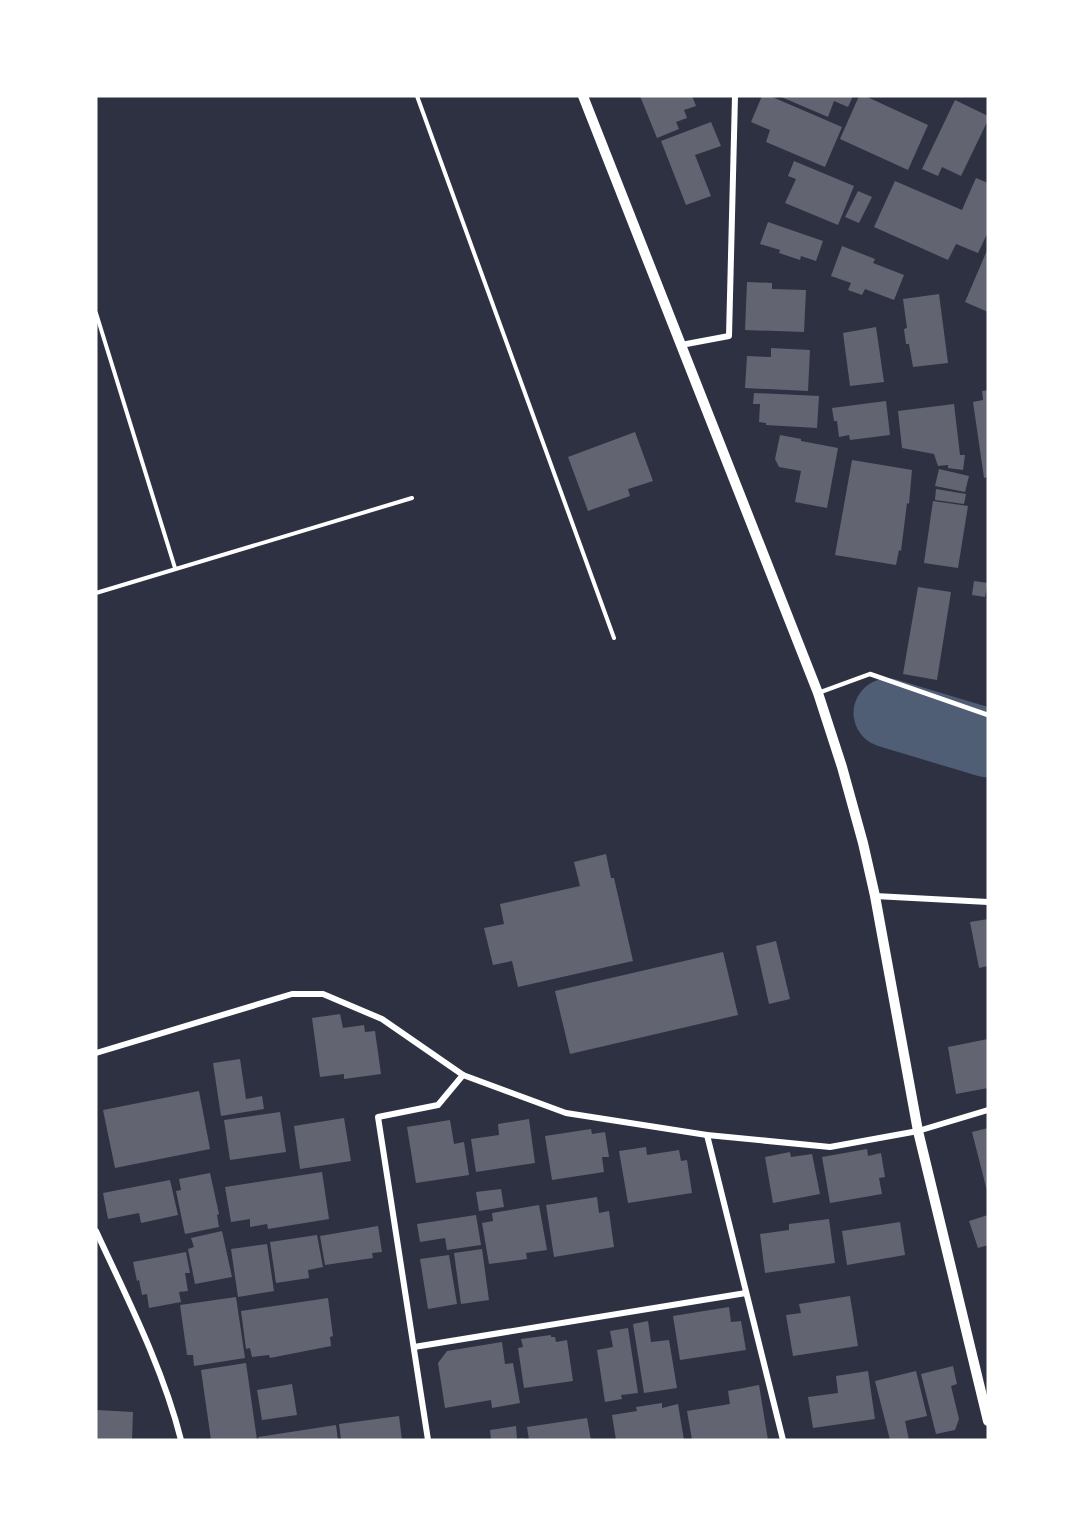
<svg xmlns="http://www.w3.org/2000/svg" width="1084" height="1536" viewBox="0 0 1084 1536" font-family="'Titillium Web',sans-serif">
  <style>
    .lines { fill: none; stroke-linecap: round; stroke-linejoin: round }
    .river { stroke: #4f5d75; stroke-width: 69 }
    .building { fill: #626471 }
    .path { stroke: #fff; stroke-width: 4 }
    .service { stroke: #fff; stroke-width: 4.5 }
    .minor { stroke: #fff; stroke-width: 6 }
    .tertiary { stroke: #fff; stroke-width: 10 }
  </style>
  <rect width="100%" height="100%" fill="#2d3142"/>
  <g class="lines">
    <!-- river -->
    <polyline class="river" points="888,713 988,743"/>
  </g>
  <!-- building -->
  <g class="building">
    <polygon points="640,96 692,96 696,106 684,110 687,118 676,122 679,129 657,138"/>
    <polygon points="762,96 770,96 842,127 825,167 766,142 770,130 751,122"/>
    <polygon points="779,96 853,96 848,107 834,101 828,117"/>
    <polygon points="859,96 865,96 928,125 908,170 840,139"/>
    <polygon points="955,100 988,116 988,120 961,176 942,167 938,176 922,169"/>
    <polygon points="711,122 721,146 695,155 711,196 686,205 661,141"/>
    <polygon points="794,161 854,186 838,225 785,203 796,179 788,176"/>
    <polygon points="976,178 988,183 988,232 978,253 956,244 948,260 874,227 895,181 962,210"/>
    <polygon points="858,191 872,197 859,223 845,217"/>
    <polygon points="768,222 823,241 816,261 801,256 800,260 779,253 780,250 760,244"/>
    <polygon points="842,246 875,259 873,263 904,275 894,300 865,289 862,295 848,290 851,283 831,276"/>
    <polygon points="988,248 988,312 965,302"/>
    <polygon points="747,282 772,283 772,289 806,290 804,332 745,330"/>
    <polygon points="939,294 948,363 913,367 909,344 906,344 904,329 907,328 903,299"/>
    <polygon points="876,327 884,382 850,386 843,333"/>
    <polygon points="771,348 810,350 808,391 745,388 747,356 771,357"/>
    <polygon points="988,390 988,477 984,478 973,402 983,400 982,391"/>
    <polygon points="754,393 819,396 817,428 766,425 766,423 759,422 760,404 753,404"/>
    <polygon points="886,401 890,435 850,440 849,435 839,437 837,421 834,421 832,408"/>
    <polygon points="954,404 960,455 965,455 963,470 948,468 948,465 938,466 934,454 902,448 898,411"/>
    <polygon points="635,432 653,481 628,489 630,496 588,511 568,457"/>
    <polygon points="780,435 801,439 801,441 838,448 827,508 795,502 801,471 779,467 775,459"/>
    <polygon points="852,460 912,470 909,504 907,503 901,551 899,550 896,565 835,555"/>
    <polygon points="939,469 969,476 965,492 935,486"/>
    <polygon points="936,489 966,494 964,504 935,500"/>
    <polygon points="933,501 968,506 958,568 924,563"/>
    <polygon points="974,581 988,583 985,597 972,595"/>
    <polygon points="918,587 951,592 937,680 903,674"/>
    <polygon points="606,854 611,878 614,878 633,961 518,987 512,961 493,965 484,928 504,924 500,904 580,886 574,862"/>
    <polygon points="988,919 988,966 979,968 970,922"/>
    <polygon points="776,941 790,999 769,1004 756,946"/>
    <polygon points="723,952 738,1015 570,1054 555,991"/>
    <polygon points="340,1014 343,1028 364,1025 365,1032 375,1031 381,1074 344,1079 344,1074 320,1077 312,1018"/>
    <polygon points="988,1039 988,1088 956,1094 948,1047"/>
    <polygon points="240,1059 246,1099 262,1096 264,1109 221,1116 213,1063"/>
    <polygon points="199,1091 210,1149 115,1168 103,1110"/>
    <polygon points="280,1112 286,1152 230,1160 224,1120"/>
    <polygon points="344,1118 351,1161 300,1169 294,1126"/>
    <polygon points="529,1119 535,1163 476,1172 471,1139 499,1135 498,1124"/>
    <polygon points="450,1120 454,1144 464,1142 469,1175 416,1183 407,1127"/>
    <polygon points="988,1128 988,1191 987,1191 972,1132"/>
    <polygon points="591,1129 592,1134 605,1132 609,1157 602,1157 604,1172 552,1180 545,1136"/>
    <polygon points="646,1147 647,1155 679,1150 681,1161 687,1160 692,1193 628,1203 619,1151"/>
    <polygon points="867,1149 868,1156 881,1153 885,1177 879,1178 882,1194 830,1203 822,1157"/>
    <polygon points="790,1152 791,1157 812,1154 820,1194 773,1203 765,1157"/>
    <polygon points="322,1172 329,1219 268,1229 267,1224 250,1227 250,1219 231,1222 225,1187"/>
    <polygon points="210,1173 219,1214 217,1215 219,1227 185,1234 176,1191 181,1190 179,1179"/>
    <polygon points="170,1180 178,1215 141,1223 139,1213 108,1219 103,1193"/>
    <polygon points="501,1189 504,1207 479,1211 476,1192"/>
    <polygon points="597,1197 599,1213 609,1211 614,1247 554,1257 546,1205"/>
    <polygon points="539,1205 547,1250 526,1253 527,1259 489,1264 482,1223 493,1221 492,1213"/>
    <polygon points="476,1215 481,1245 447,1250 445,1238 420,1242 417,1224"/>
    <polygon points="988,1215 988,1245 978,1248 969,1221"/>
    <polygon points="829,1219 835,1263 765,1273 760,1234 789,1230 789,1224"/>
    <polygon points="900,1222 905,1255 847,1265 842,1231"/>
    <polygon points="378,1226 382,1252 372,1253 373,1258 325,1265 320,1236"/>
    <polygon points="222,1231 232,1277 195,1284 188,1249 194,1247 191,1238"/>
    <polygon points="317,1235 323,1267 308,1270 309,1278 276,1283 270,1242"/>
    <polygon points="267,1244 274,1291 238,1297 231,1249"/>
    <polygon points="482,1249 489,1300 461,1304 454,1253"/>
    <polygon points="186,1252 190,1273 185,1273 188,1291 179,1292 181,1302 149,1308 147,1294 142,1295 139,1280 137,1281 133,1262"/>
    <polygon points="449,1255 457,1304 428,1309 420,1259"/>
    <polygon points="850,1296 858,1346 793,1356 786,1315 801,1313 799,1304"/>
    <polygon points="236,1297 245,1358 194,1366 193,1355 187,1355 180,1305"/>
    <polygon points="328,1298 333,1336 330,1337 331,1346 270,1358 269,1355 252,1357 250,1348 246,1349 241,1311"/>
    <polygon points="729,1307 731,1322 741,1321 746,1350 680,1360 673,1316"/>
    <polygon points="648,1321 651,1342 669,1340 677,1388 644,1393 633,1324"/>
    <polygon points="628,1328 638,1393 621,1395 622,1399 605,1402 597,1350 613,1347 610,1331"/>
    <polygon points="551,1335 551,1337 555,1337 556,1342 567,1340 573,1381 524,1388 518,1348 523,1347 521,1339"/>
    <polygon points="502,1342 505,1364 513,1363 520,1403 492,1408 491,1400 445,1408 438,1363 447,1351"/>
    <polygon points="246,1363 257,1440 211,1440 201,1370"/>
    <polygon points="953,1366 957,1384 951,1386 959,1419 955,1430 936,1434 921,1374"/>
    <polygon points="868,1371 875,1419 813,1428 808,1397 838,1393 836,1376"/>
    <polygon points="916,1371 927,1416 905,1421 909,1440 890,1440 875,1381"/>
    <polygon points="292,1384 297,1415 262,1420 257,1390"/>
    <polygon points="759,1385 768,1440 692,1440 687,1411 730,1404 728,1391"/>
    <polygon points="662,1403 662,1408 678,1404 684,1440 616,1440 612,1415 637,1411 636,1407"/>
    <polygon points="96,1410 133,1412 132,1440 96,1440"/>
    <polygon points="399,1416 402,1440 341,1440 339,1424"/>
    <polygon points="587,1418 591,1440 529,1440 527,1427"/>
    <polygon points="336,1425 338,1440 259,1440 258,1437"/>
    <polygon points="516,1426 517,1439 523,1438 524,1440 491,1440 490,1430"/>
  </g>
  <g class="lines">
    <!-- path -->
    <g class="path">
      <polyline points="417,96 614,638"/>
      <polyline points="96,313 175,568"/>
      <polyline points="96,593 412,498"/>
    </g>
    <!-- service -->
    <polyline class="service" points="818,693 870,674 988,715"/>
    <!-- minor -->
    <g class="minor">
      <polyline points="681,345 729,336 735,96"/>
      <polyline points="875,896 988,902"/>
      <polyline points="96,1053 292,994 323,994 382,1019 463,1075 566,1113 707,1135 830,1147 918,1131 988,1110"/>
      <polyline points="707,1135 783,1440"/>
      <path d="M96,1231C127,1298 163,1368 181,1440"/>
      <polyline points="414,1347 746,1293"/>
      <polyline points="428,1440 378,1117 438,1105 463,1075"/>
    </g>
    <!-- tertiary -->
    <polyline class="tertiary" points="583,96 818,693 842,767 863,843 875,896 918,1131 988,1421"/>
  </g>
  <!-- border -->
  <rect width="1084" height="1536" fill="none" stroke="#ffffff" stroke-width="195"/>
</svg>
